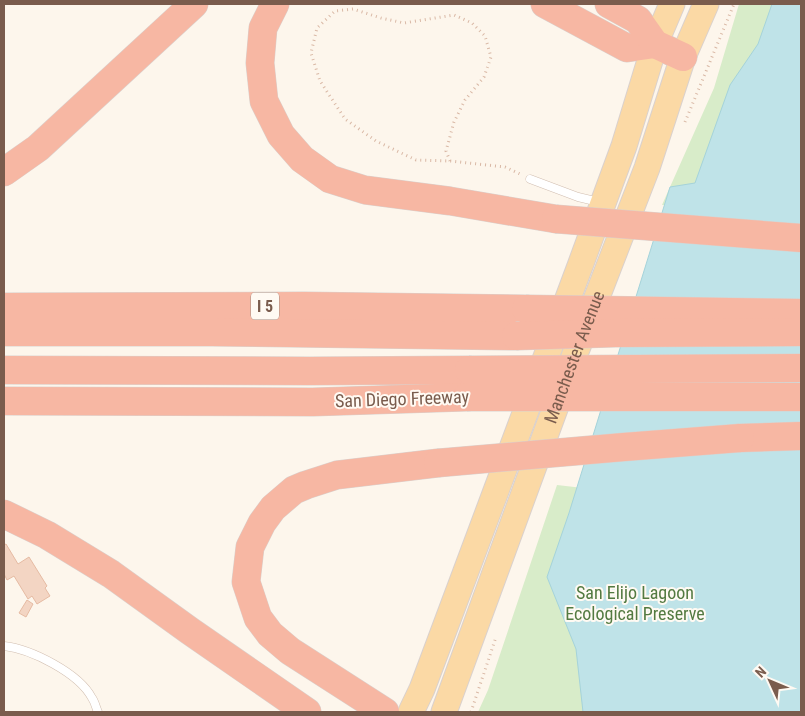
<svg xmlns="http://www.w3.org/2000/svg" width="805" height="716" viewBox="0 0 805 716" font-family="'Roboto Condensed',sans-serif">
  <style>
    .green { fill: #d8ecc9 }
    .water { fill: #bfe3e8; stroke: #a5d3da }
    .building { fill: #f3d5c3; stroke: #e6bba3 }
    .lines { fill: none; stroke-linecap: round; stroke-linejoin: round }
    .lane-casing { stroke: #d1beb0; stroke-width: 9 }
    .primary-casing { stroke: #dad1cd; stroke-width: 27 }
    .highway-casing { stroke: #dad1cd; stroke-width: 29 }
    .path { stroke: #d9b8a5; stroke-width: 3; stroke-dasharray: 1 4; stroke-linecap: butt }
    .lane { stroke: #fff; stroke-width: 8 }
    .primary { stroke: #fbd9a5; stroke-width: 25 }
    .highway { stroke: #f7b7a3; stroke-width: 28 }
    .highway-bridge-casing { stroke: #dad1cd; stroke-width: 29; stroke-linecap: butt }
    .highway-bridge { stroke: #f7b7a3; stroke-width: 28 }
    .labels { text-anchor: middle; stroke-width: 4; stroke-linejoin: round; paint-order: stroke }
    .shield { fill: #fffaf3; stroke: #a28b7f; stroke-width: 1 }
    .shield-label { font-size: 16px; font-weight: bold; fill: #7a5c4d }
    .street-label { font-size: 18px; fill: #7a5c4d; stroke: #fffaf3 }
    .park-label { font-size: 18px; fill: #537a41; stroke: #fffaf3 }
  </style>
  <rect width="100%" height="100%" fill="#fdf6ec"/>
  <!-- green -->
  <g class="green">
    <polygon points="739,4 801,4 801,206 662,205 714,88"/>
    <polygon points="557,485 801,513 801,712 478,712 488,690"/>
  </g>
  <!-- water -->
  <polygon class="water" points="772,4 801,4 801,712 583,712 576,649 547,577 569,513 670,187 695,183 730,85 758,44"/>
  <!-- building -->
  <g class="building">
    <polygon points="6,544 18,564 29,557 47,586 45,588 50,596 37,604 32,596 28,599 14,576 7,580 4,574 4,545"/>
    <polygon points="27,600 33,604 26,617 19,613"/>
  </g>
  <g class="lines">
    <!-- lane casing -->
    <g class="lane-casing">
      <g id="lane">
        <polyline points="530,179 578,197 599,202"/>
        <path d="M4,646C31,649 79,673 92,698C95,702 96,708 98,712"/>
      </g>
    </g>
    <!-- primary casing -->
    <g class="primary-casing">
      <g id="primary">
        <polyline points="411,712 422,689 580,266 624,146 655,44 672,4"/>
        <path id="s1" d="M444,712L575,354L647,168L683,57L706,4"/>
      </g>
    </g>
    <!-- highway casing -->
    <g class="highway-casing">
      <g id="highway">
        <polyline points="275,4 263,28 260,63 264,101 281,135 302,159 330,179 365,190 450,201 556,219"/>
        <polyline points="545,4 627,48 655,44"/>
        <polyline points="609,4 638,20 655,44 683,57"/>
        <polyline points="4,172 38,148 194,4"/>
        <polyline points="4,307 304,306 526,309"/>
        <polyline points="4,332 212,332 516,336"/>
        <polyline points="4,370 310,371 469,370"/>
        <polyline points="4,401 313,402 467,397"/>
        <polyline points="740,438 801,436"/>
        <polyline points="4,514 47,535 111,574 190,631 307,712"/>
        <polyline points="385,712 290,651 270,634 258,618 246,582 250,547 262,523 273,508 294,490 306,485 337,475 438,463"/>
      </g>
    </g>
    <!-- path -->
    <g class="path">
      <polyline points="685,122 734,4"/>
      <polyline points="450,161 446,151 454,122 465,100 484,77 491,57 485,36 472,23 454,15 404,23 381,18 353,9 335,11 317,28 311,53 320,81 345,119 376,141 416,160 450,161 505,167 520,174"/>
      <polyline points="471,712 496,637"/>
    </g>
    <!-- lane -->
    <use href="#lane" class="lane"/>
    <!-- primary -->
    <use href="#primary" class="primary"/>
    <!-- highway -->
    <use href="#highway" class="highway"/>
    <!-- highway-bridge casing -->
    <g class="highway-bridge-casing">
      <g id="highway-bridge">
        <polyline points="556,219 801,238"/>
        <polyline points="526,309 801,313"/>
        <polyline points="516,336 615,333 801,332"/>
        <polyline points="469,370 801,368"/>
        <polyline points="467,397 800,397"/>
        <polyline points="438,463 624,447 740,438"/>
      </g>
    </g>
    <!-- highway-bridge -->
    <use href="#highway-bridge" class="highway-bridge"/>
  </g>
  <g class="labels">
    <!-- shield labels -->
    <rect class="shield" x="251" y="292.5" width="28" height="27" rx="4"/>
    <g class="shield-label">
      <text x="265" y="312">I 5</text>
    </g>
    <!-- street labels -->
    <g class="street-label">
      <text dy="6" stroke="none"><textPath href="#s1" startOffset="378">Manchester Avenue</textPath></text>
      <text transform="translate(402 399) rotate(-2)" y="6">San Diego Freeway</text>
    </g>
    <!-- park labels -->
    <g class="park-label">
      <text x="635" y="599">San Elijo Lagoon<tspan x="635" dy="21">Ecological Preserve</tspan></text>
    </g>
  </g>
  <!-- border -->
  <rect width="805" height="716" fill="none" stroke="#7a5c4d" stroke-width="10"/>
  <!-- north arrow -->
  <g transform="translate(770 681) rotate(314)" stroke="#fffaf3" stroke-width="4" paint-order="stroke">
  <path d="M0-4L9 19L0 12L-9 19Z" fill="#7a5c4d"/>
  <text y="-8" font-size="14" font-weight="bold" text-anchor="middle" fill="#7a5c4d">N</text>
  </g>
</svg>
